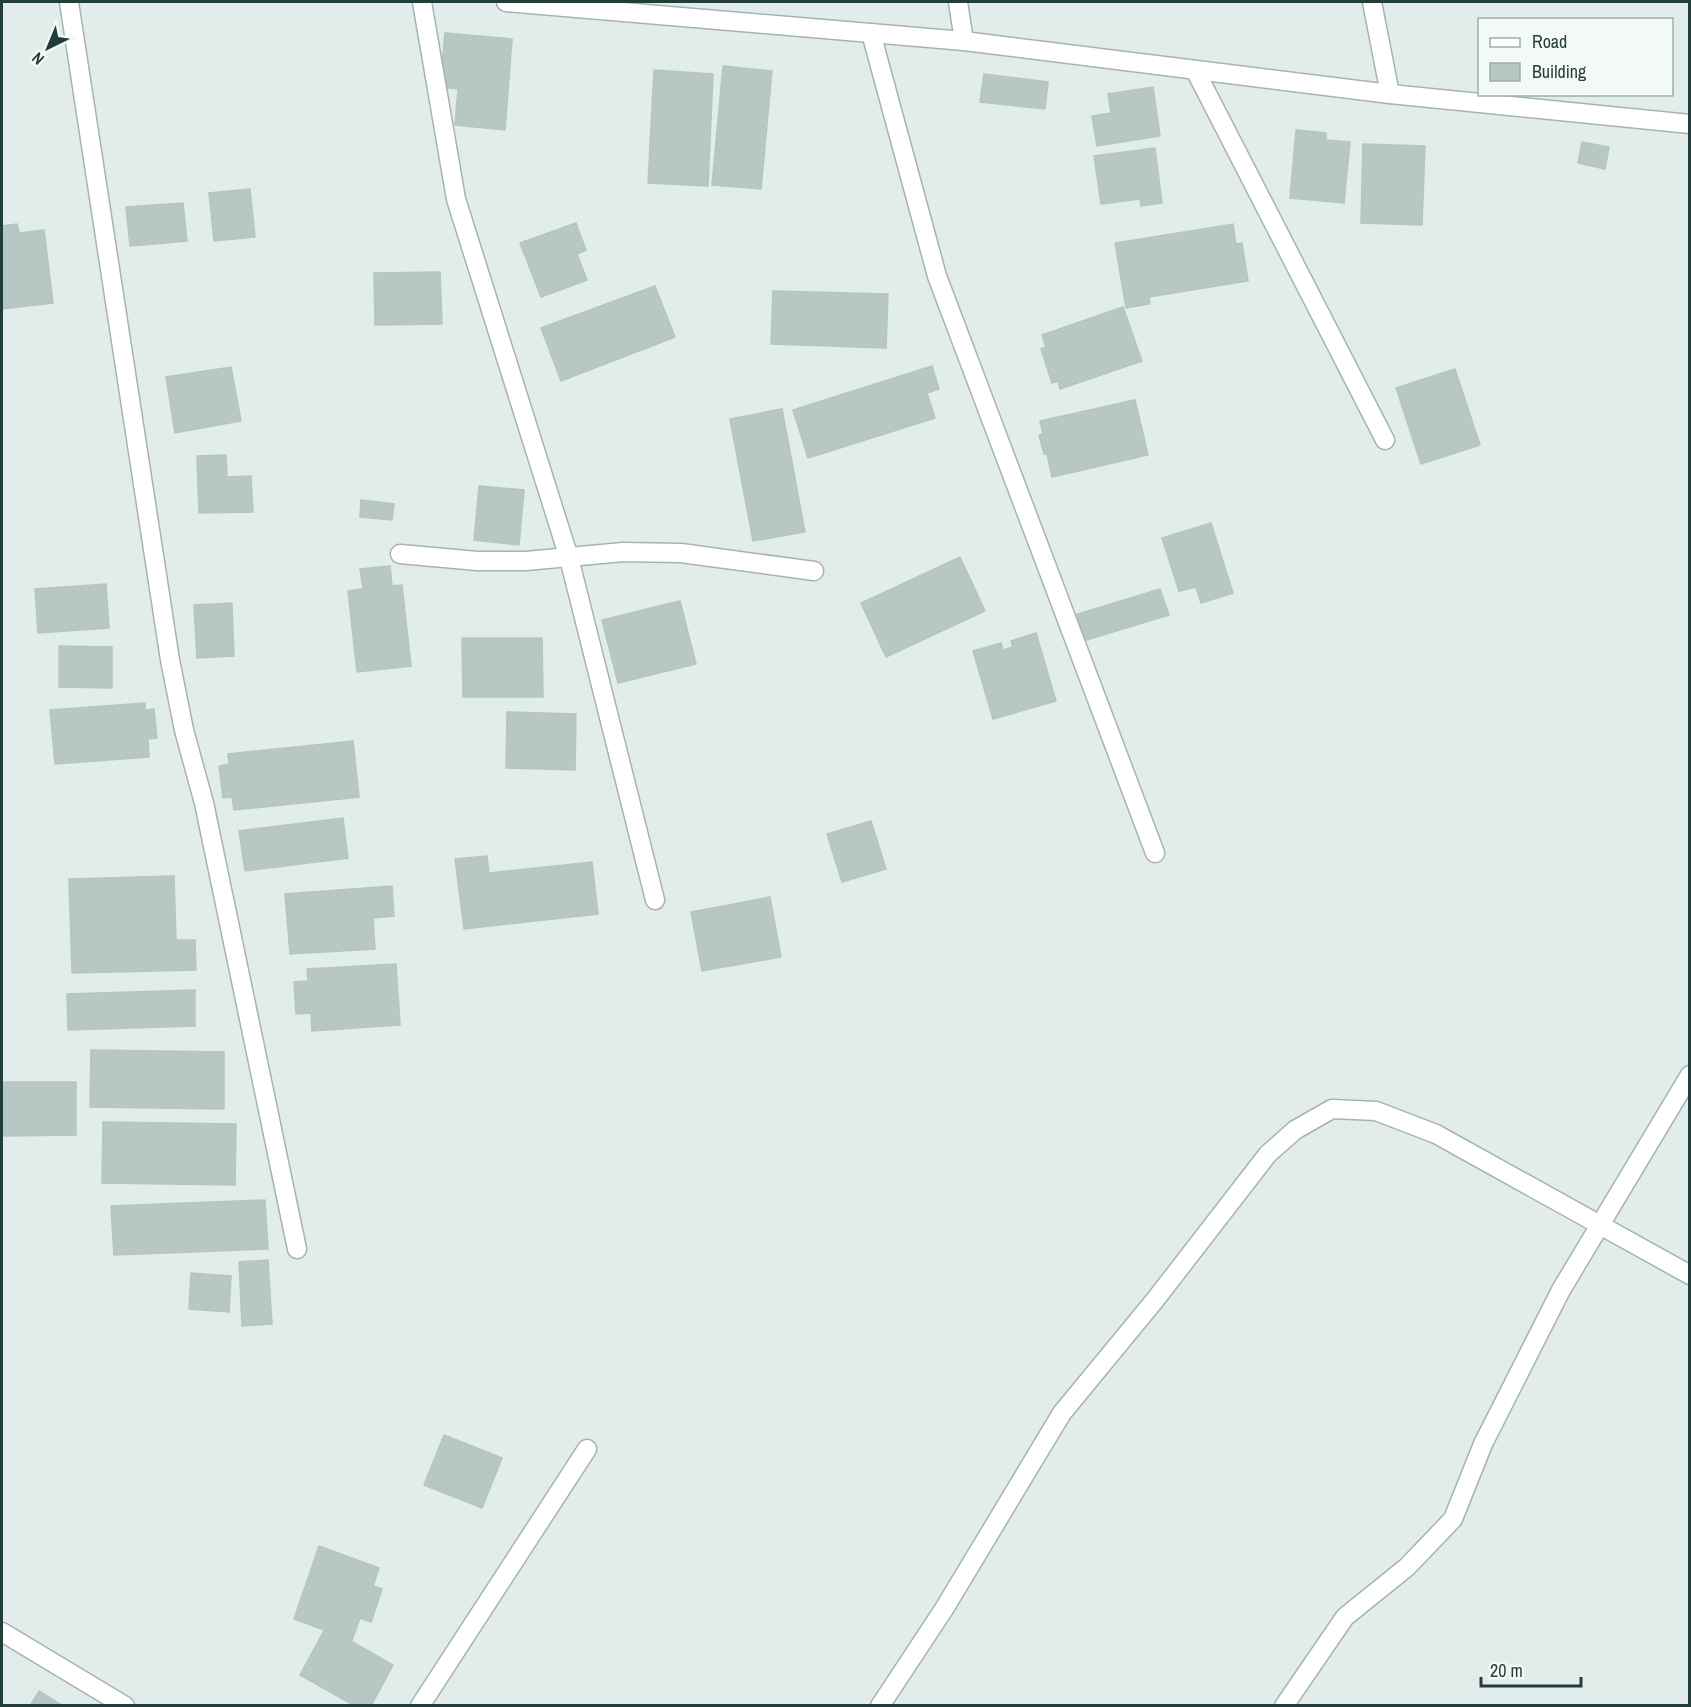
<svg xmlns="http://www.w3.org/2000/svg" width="1691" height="1707" viewBox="0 0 1691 1707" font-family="'Archivo Narrow',sans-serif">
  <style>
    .building { fill: #b7c7c3; stroke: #b4c6c2; stroke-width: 1.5 }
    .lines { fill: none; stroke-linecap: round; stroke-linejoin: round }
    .street-casing { stroke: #a5b4b2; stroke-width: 21 }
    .street { stroke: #fff; stroke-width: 18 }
  </style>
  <rect width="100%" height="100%" fill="#e2ecea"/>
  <!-- building -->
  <g class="building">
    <polygon points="445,33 512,39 505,130 455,125 458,89 440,87"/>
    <polygon points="723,66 772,71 761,189 712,185"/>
    <polygon points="654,70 713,74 708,186 648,183"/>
    <polygon points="984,74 1048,82 1045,109 980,102"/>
    <polygon points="1153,87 1160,136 1097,146 1092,116 1111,113 1108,94"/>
    <polygon points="1296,130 1326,133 1326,140 1350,142 1344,203 1290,198"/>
    <polygon points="1582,142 1609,147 1605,169 1578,163"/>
    <polygon points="1363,144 1425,146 1422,225 1361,223"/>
    <polygon points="1155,148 1162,203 1141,206 1140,199 1101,204 1094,156"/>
    <polygon points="250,189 255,237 214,241 209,193"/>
    <polygon points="183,203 187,241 130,246 126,207"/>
    <polygon points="576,223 586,250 577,254 587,280 541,297 520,243"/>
    <polygon points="17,224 19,233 44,230 53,303 2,309 2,226"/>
    <polygon points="1233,224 1236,244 1242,243 1248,281 1149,297 1150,304 1126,308 1115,243"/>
    <polygon points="440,272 442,324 375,325 374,273"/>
    <polygon points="655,286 675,337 561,381 541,328"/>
    <polygon points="773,291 888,294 886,348 771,344"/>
    <polygon points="1123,307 1142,361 1060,389 1058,381 1052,383 1041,349 1046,347 1042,335"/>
    <polygon points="932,366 939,389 927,393 935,418 808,458 793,410"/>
    <polygon points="231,367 241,421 175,433 166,377"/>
    <polygon points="1455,369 1480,445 1421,464 1396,388"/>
    <polygon points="1135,400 1148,455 1052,477 1047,454 1044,454 1039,435 1043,434 1040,421"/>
    <polygon points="782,409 805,532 753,541 730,419"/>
    <polygon points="226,455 227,477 251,476 253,512 199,513 197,456"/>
    <polygon points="479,486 524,490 519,545 474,540"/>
    <polygon points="361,500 394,504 392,520 360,517"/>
    <polygon points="1211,523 1233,593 1201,603 1196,587 1179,591 1162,538"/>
    <polygon points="960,557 985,611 886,657 861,603"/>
    <polygon points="390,566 392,586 402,585 411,666 357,672 348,591 363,589 360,569"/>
    <polygon points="106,584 109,628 38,633 35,589"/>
    <polygon points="1160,589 1169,615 1083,641 1075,615"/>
    <polygon points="680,601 696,664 618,683 602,620"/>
    <polygon points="232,603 234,656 197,658 194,605"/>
    <polygon points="1036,633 1056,701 993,719 973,651 1001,643 1003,650 1013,647 1011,641"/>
    <polygon points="462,638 542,638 543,697 463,697"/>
    <polygon points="59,646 112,647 112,688 59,687"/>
    <polygon points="145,703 145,710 154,709 157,738 148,739 149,757 55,764 50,710"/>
    <polygon points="507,712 576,714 575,770 506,768"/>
    <polygon points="353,741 359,797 234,810 232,797 223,798 219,766 229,764 228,754"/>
    <polygon points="343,818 348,858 245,871 239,831"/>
    <polygon points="871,821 886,869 842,882 827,834"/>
    <polygon points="487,856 489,873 592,862 598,914 464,929 455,859"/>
    <polygon points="174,876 176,940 195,940 196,970 72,973 69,879"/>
    <polygon points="392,886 394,916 373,918 375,949 290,954 285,894"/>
    <polygon points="770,897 781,957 702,971 691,912"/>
    <polygon points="396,964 400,1025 312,1031 311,1013 296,1014 294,982 308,981 307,969"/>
    <polygon points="195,990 195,1026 68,1030 67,994"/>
    <polygon points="91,1050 224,1052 224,1109 90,1107"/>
    <polygon points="2,1082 76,1082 76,1135 2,1136"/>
    <polygon points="103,1122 236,1124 235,1185 102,1183"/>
    <polygon points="265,1200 268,1249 114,1255 111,1206"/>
    <polygon points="268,1260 272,1324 242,1326 239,1262"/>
    <polygon points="191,1273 231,1276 229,1312 189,1309"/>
    <polygon points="444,1435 502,1458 482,1508 424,1485"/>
    <polygon points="319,1546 379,1568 373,1586 382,1589 371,1622 360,1618 352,1640 294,1619"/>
    <polygon points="326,1627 393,1665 371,1706 355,1706 300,1675"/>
    <polygon points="39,1691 63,1706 30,1706"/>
  </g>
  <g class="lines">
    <!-- street casing -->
    <g class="street-casing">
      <g id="street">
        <polyline points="69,2 170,660 184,730 204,803 297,1249"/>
        <polyline points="422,2 456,199 569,558 655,900"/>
        <polyline points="506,2 964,41 1390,94 1690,124"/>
        <polyline points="958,2 964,41"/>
        <polyline points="1372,2 1390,94"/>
        <polyline points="871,33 937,276 1155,853"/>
        <polyline points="1195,70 1385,440"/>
        <polyline points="400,554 477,561 526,561 623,552 681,553 814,571"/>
        <polyline points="2,1632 125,1706"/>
        <polyline points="420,1706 587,1449"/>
        <polyline points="880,1706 944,1609 1062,1413 1155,1300 1268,1154 1295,1130 1332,1109 1376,1111 1436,1134 1690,1275"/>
        <polyline points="1284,1706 1345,1617 1407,1567 1453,1519 1483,1444 1561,1290 1690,1075"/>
      </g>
    </g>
    <!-- street -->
    <use href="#street" class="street"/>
  </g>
  <!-- border -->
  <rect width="1691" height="1707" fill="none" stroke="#223e3c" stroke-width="6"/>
  <!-- legend -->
  <rect x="1478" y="18" width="195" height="78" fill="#f3f9f7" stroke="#9faeac" stroke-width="1.5"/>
  <rect x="1490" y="38" width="30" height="9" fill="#ffffff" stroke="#9faeac" stroke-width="1.5"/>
  <text x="1532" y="48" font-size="18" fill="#223e3c">Road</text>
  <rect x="1490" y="63" width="30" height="18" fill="#b7c7c3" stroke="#9faeac" stroke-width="1.5"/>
  <text x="1532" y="78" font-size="18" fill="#223e3c">Building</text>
  <!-- north arrow -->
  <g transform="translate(48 48) rotate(223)" stroke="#f3f9f7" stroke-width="4.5" paint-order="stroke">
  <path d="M0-4.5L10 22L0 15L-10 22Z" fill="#223e3c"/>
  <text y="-9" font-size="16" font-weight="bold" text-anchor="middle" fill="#223e3c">N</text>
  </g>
  <!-- scale -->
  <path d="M1481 1677v9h100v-9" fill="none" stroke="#223e3c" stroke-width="3"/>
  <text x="1490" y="1677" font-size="18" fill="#223e3c" stroke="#f3f9f7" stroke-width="4.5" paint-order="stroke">20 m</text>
</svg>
